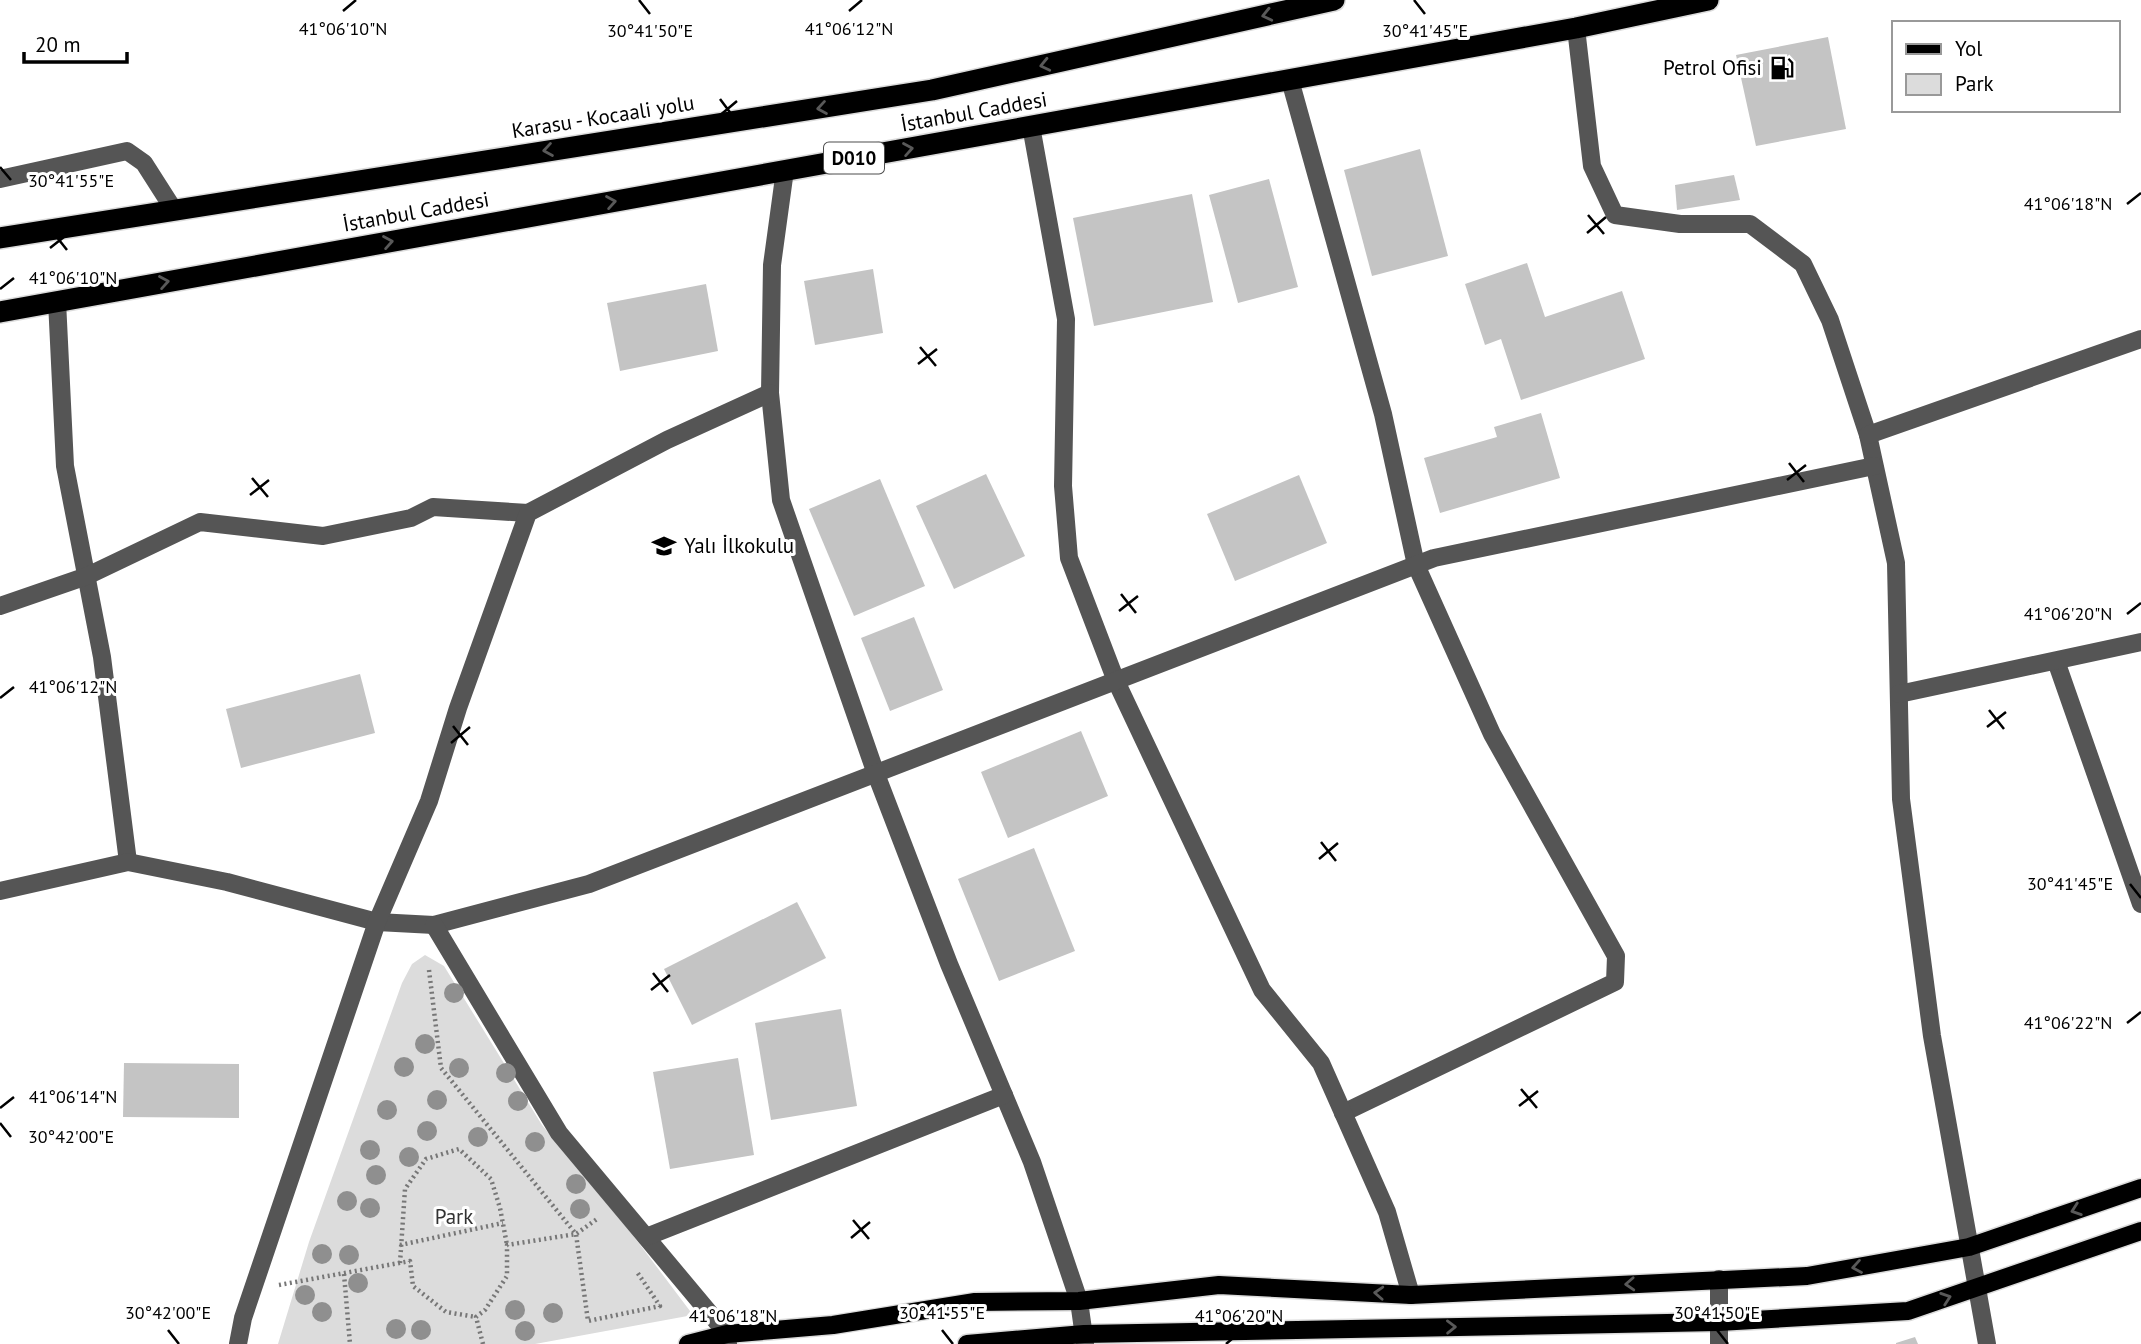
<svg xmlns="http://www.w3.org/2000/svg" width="2141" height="1344" viewBox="0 0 2141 1344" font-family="'PT Sans',sans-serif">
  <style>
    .green { fill: #dcdcdc }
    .building { fill: #c4c4c4 }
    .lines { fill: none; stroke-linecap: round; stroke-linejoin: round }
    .major-casing { stroke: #dbdbdb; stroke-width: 21 }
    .highway-casing { stroke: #dbdbdb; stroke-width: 24 }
    .path { stroke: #777; stroke-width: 4.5; stroke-dasharray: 2 3.5; stroke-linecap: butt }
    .minor { stroke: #555; stroke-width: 18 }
    .major { stroke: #000; stroke-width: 18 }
    .highway { stroke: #000; stroke-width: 21 }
    .tree { fill: #8f8f8f }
    .oneway { stroke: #595959 }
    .ticks { fill: none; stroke: #000; stroke-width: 2.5 }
    .labels { text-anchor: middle; stroke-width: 6; stroke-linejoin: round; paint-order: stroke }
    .shield { fill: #fff; stroke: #4c4c4c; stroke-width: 2 }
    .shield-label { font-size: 19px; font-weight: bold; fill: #000 }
    .poi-label { font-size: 21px; fill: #000; stroke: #fff; text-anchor: end }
    .street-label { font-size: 21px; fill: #000; stroke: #fff }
    .park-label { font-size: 21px; fill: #333; stroke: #fff }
    .ticks-label { font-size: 18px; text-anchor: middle; fill: #000; stroke: #fff; stroke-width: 6; stroke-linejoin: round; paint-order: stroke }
  </style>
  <rect width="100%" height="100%" fill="#fff"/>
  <!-- green -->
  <polygon class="green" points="425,955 444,966 542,1125 632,1234 693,1315 535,1344 278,1344 309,1242 402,983 412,964"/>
  <!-- building -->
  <g class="building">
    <polygon points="1828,37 1846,129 1756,146 1736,55"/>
    <polygon points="1420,149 1448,256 1372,276 1344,170"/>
    <polygon points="1734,175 1740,200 1677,210 1675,185"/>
    <polygon points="1269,179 1298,287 1238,303 1209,195"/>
    <polygon points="1192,194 1213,302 1094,326 1073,218"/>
    <polygon points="1527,263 1545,317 1622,291 1645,359 1521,400 1501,339 1485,345 1465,284"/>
    <polygon points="873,269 883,333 815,345 804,281"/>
    <polygon points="706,284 718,351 620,371 607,303"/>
    <polygon points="1541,413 1560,478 1440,513 1424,458 1497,437 1494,427"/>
    <polygon points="986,474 1025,556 954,589 916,506"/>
    <polygon points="1299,475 1327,543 1235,581 1207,514"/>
    <polygon points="880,479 925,586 854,616 809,509"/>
    <polygon points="914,617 943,690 890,711 861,638"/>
    <polygon points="360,674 375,733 241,768 226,709"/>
    <polygon points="1081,731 1108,796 1008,838 981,772"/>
    <polygon points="1034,848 1075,951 999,981 958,879"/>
    <polygon points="797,902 826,958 692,1025 664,969"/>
    <polygon points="841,1009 857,1106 771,1120 755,1023"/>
    <polygon points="738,1058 754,1155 670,1169 653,1072"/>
    <polygon points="124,1063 239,1064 239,1118 123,1117"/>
    <polygon points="1915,1337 1918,1344 1896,1344 1896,1343"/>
  </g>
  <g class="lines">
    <!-- major casing -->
    <g class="major-casing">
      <g id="major">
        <polyline points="688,1344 727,1334 833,1325 975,1302 1079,1301 1219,1285 1411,1295 1807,1276 1969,1247 2141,1188"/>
        <polyline points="967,1344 1084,1334 1719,1322 1908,1311 2141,1231"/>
      </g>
    </g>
    <!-- highway casing -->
    <g class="highway-casing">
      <g id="highway">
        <polyline points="0,238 932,90 1334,0"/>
        <polyline points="0,312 1576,28 1708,0"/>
      </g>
    </g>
    <!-- path -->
    <g class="path">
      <polyline points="429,970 441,1068 576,1234 597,1219"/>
      <polyline points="400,1245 503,1223"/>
      <polyline points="400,1263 405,1189 426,1159 459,1149 491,1179 500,1208 507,1245"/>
      <polyline points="344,1274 350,1344"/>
      <polyline points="279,1285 410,1261 413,1286 446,1312 476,1317"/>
      <polyline points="483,1344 476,1317 485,1310 507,1276 507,1245 576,1234 588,1321 660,1306 637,1272"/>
    </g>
    <!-- minor -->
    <g class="minor">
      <polyline points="1576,28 1592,166 1615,215 1680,224 1750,224 1803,264 1830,320 1868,435 1896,563 1901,799 1932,1036 1987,1344"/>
      <polyline points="1290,80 1383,414 1416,565 1492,734 1616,956 1615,982 1343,1113"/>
      <polyline points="1031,126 1066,319 1063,486 1069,558 1116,681 1262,990 1321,1063 1387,1212 1411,1295"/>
      <polyline points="785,170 772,265 770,393 781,500 876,774 949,964 1032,1162 1079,1301 1085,1344"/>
      <polyline points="0,179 127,151 144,163 174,210"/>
      <polyline points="57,301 65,466 102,657 128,862"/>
      <polyline points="1868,435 2141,339"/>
      <polyline points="0,606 87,576 200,522 323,536 411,518 433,507 528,513"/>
      <polyline points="2056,661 2141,904"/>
      <polyline points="1899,694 2141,642"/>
      <polyline points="0,891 128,862 227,882 377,922 434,925 589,884 1434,558 1874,466"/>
      <polyline points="434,925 559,1133 727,1334 728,1344"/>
      <polyline points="646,1237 1004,1095"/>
      <polyline points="1719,1279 1719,1344"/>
      <polyline points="238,1344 243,1318 377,922 429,801 458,708 528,513 667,440 770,393"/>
    </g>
    <!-- major -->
    <use href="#major" class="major"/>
    <!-- highway -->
    <use href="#highway" class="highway"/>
  </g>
  <!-- trees -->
  <g class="tree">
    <circle cx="454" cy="993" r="10"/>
    <circle cx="425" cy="1044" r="10"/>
    <circle cx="404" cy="1067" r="10"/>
    <circle cx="459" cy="1068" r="10"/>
    <circle cx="506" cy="1073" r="10"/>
    <circle cx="437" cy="1100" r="10"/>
    <circle cx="518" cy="1101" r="10"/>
    <circle cx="387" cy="1110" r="10"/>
    <circle cx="427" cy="1131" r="10"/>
    <circle cx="478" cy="1137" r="10"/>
    <circle cx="535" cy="1142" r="10"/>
    <circle cx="370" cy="1150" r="10"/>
    <circle cx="409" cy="1157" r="10"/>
    <circle cx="376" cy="1175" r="10"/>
    <circle cx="576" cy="1184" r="10"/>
    <circle cx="347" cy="1201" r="10"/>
    <circle cx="370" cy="1208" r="10"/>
    <circle cx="580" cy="1209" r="10"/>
    <circle cx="322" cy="1254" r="10"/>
    <circle cx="349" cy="1255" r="10"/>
    <circle cx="358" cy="1283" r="10"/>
    <circle cx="305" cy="1295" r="10"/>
    <circle cx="515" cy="1310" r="10"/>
    <circle cx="322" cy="1312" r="10"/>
    <circle cx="553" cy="1313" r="10"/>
    <circle cx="396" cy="1329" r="10"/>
    <circle cx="421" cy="1330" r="10"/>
    <circle cx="525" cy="1331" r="10"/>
  </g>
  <!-- one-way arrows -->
  <defs><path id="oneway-chevron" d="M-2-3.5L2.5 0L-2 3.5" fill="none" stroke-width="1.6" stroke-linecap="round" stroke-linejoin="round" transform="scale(1.75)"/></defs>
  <g class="oneway">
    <use href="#oneway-chevron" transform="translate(1267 15) rotate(167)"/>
    <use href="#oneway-chevron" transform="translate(1045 65) rotate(167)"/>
    <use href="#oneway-chevron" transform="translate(822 108) rotate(171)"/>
    <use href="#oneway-chevron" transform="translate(908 149) rotate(-10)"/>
    <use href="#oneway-chevron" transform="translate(548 150) rotate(171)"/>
    <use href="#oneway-chevron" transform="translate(611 202) rotate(-10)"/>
    <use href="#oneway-chevron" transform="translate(388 242) rotate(-10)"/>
    <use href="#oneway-chevron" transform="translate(164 282) rotate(-10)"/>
    <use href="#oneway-chevron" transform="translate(2076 1210) rotate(161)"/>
    <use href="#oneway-chevron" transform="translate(1857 1267) rotate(170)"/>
    <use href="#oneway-chevron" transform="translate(1630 1284) rotate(177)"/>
    <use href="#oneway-chevron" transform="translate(1379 1293) rotate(-177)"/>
    <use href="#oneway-chevron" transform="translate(1946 1298) rotate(-19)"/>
    <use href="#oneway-chevron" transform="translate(1451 1327) rotate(-1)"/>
  </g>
  <!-- ticks -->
  <path class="ticks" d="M639,0L650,14M1414,0L1425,14M343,11L356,0M849,11L862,0M720,99L735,119M718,117L737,101M0,167L11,180M2127,204L2141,193M1588,215L1604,234M52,231L67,250M1587,233L1606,217M50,248L69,233M0,289L14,278M920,347L936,366M918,364L937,349M1789,463L1804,482M252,478L268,497M1787,480L1806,465M250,495L269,480M1121,594L1136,613M1119,611L1138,596M2127,614L2141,603M0,698L14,687M1989,710L2004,729M453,726L468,745M1987,727L2006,712M451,743L470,727M1321,842L1336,861M1319,859L1338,843M2130,884L2141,898M653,973L668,992M651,990L670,975M2127,1023L2141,1012M1521,1089L1537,1108M1519,1106L1538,1091M0,1108L14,1097M0,1123L11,1137M853,1220L869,1239M851,1238L870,1222M168,1330L179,1344M942,1330L953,1344M1717,1330L1728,1344M720,1344L733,1333M1226,1344L1239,1333"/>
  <!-- icons -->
  <defs>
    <g id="fuel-bare" transform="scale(1.89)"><path d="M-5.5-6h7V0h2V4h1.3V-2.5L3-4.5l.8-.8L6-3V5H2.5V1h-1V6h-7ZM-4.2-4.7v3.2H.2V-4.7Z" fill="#000" stroke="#fff" stroke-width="2.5" paint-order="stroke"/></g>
    <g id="school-bare" transform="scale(1.89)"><path d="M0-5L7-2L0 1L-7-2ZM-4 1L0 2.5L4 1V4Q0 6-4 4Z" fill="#000" stroke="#fff" stroke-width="2.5" paint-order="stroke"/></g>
  </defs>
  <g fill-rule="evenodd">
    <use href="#fuel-bare" x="1782" y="68"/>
    <use href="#school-bare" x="664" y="546"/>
  </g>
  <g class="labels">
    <!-- shield labels -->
    <rect class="shield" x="824" y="142.5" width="60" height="31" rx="5"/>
    <g class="shield-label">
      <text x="854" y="165">D010</text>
    </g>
    <!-- poi labels -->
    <g class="poi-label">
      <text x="1762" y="75">Petrol Ofisi</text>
      <text x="684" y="553" text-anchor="start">Yalı İlkokulu</text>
    </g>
    <!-- street labels -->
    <g class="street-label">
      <text transform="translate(974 112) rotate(-10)" y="7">İstanbul Caddesi</text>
      <text transform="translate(603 117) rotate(-9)" y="7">Karasu - Kocaali yolu</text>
      <text transform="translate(416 212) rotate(-10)" y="7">İstanbul Caddesi</text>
    </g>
    <!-- park labels -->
    <g class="park-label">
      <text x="454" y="1224">Park</text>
    </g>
  </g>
  <g class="ticks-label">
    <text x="343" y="35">41°06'10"N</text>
    <text x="849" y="35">41°06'12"N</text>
    <text x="650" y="37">30°41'50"E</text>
    <text x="1425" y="37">30°41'45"E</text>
    <text x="71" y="187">30°41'55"E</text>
    <text x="2068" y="210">41°06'18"N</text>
    <text x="73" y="284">41°06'10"N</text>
    <text x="2068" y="620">41°06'20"N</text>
    <text x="73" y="693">41°06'12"N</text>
    <text x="2070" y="890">30°41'45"E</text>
    <text x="2068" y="1029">41°06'22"N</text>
    <text x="73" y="1103">41°06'14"N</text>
    <text x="71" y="1143">30°42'00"E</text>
    <text x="168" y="1319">30°42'00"E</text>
    <text x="942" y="1319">30°41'55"E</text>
    <text x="1717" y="1319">30°41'50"E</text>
    <text x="733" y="1322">41°06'18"N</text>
    <text x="1239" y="1322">41°06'20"N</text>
  </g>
  <!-- legend -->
  <rect x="1892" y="21" width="228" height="91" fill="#ffffff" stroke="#999999" stroke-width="2"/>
  <rect x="1906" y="44" width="35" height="10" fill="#000000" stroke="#999999" stroke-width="2"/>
  <text x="1955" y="56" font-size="21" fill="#000000">Yol</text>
  <rect x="1906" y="74" width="35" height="21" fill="#dcdcdc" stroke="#999999" stroke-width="2"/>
  <text x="1955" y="91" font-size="21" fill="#000000">Park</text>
  <!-- scale -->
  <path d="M24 52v10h103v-10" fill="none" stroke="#000000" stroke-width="3.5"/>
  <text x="35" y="52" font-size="21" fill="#000000" stroke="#ffffff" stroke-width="5" paint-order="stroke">20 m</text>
</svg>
